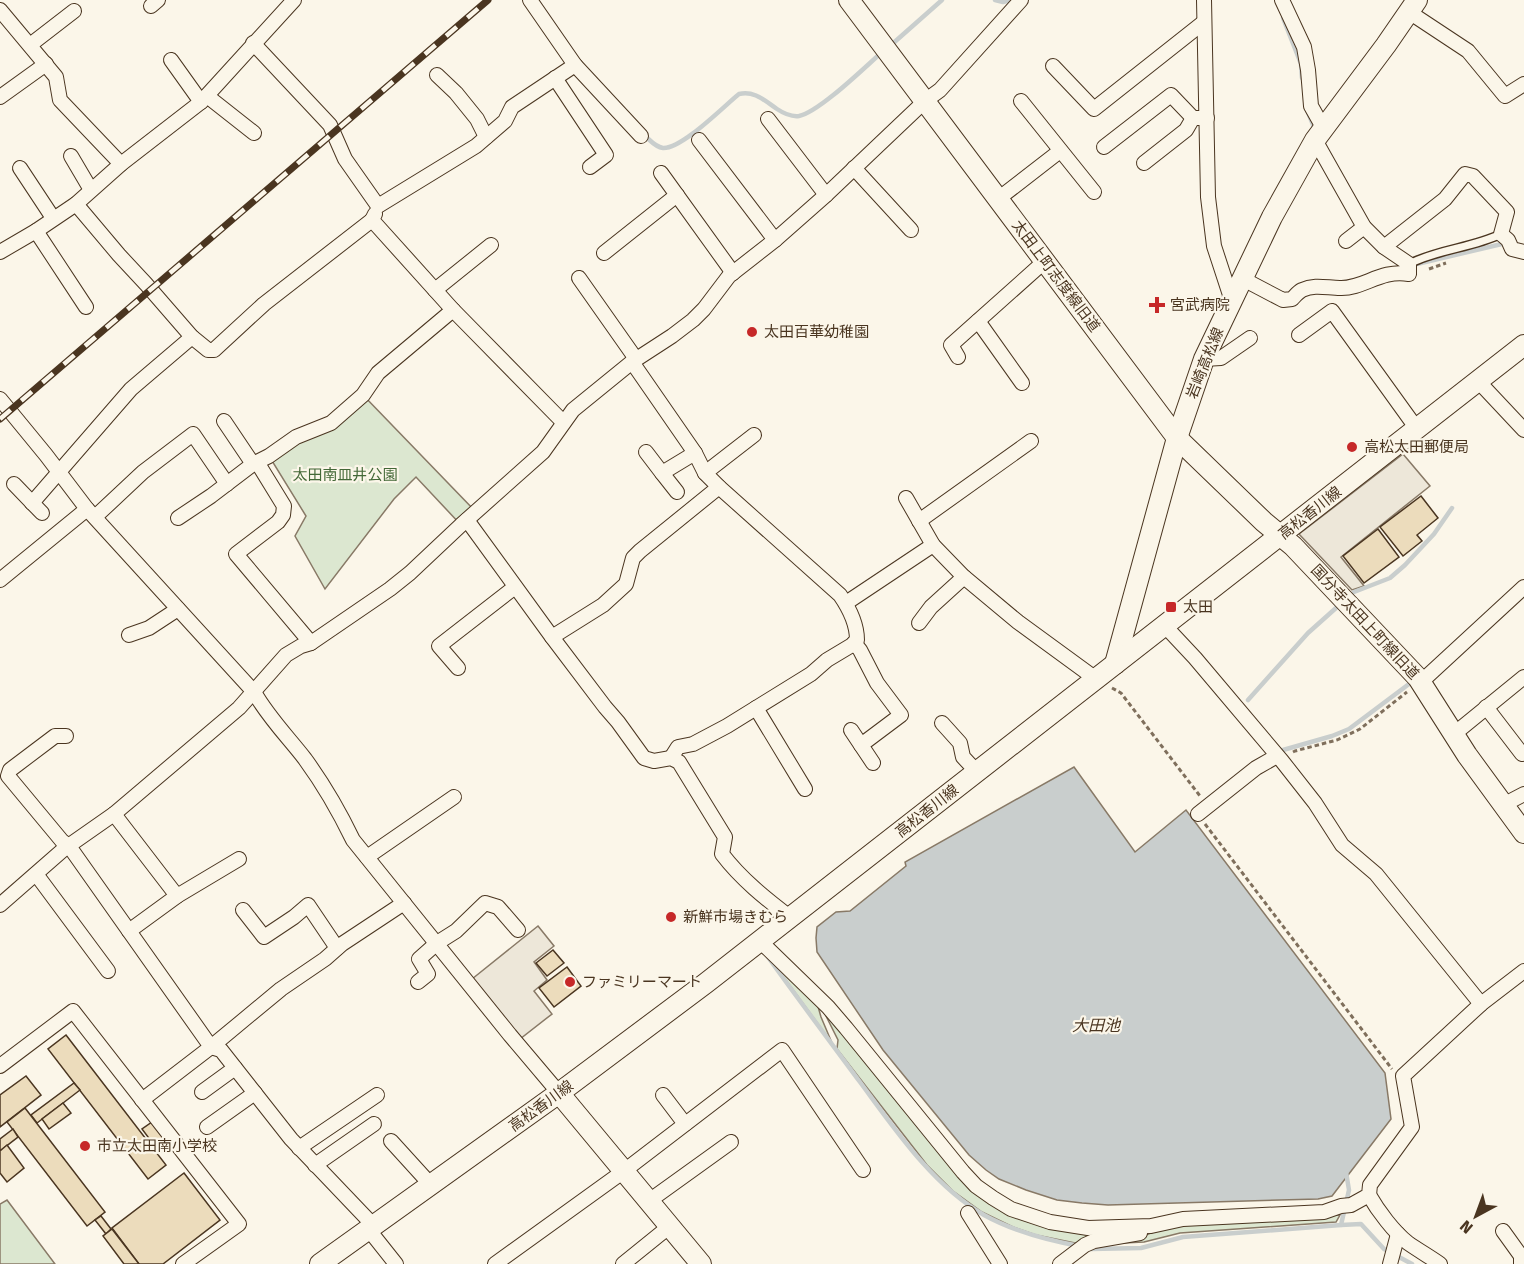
<svg xmlns="http://www.w3.org/2000/svg" width="1524" height="1264" viewBox="0 0 1524 1264" font-family="'Fira Sans','Noto Sans JP',sans-serif">
  <style>
    .green { fill: #dce7d0; stroke: #887966; stroke-width: 1.5 }
    .parking { fill: #ede7d9; stroke: #887966; stroke-width: 1.5 }
    .water { fill: #c9cecd; stroke: #887966; stroke-width: 1.5 }
    .lines { fill: none; stroke-linecap: round; stroke-linejoin: round }
    .stream { stroke: #c9cecd; stroke-width: 4.5 }
    .building { fill: #ecdcbc; stroke: #4a3520; stroke-width: 1.5 }
    .lane-casing { stroke: #4a3520; stroke-width: 10 }
    .street-casing { stroke: #4a3520; stroke-width: 16 }
    .secondary-casing { stroke: #4a3520; stroke-width: 22 }
    .path { stroke: #7f6f5c; stroke-width: 3; stroke-dasharray: 4.5 3; stroke-linecap: butt }
    .lane { stroke: #fbf6e9; stroke-width: 7 }
    .street { stroke: #fbf6e9; stroke-width: 14 }
    .secondary { stroke: #fbf6e9; stroke-width: 20 }
    .rail-casing { stroke: #4a3520; stroke-width: 7 }
    .rail { stroke: #fbf6e9; stroke-width: 4.5; stroke-dasharray: 14; stroke-linecap: butt }
    .poi-dot { fill: #c62828; stroke: #fbf6e9; stroke-width: 2 }
    .labels { text-anchor: middle; stroke-width: 4.5; stroke-linejoin: round; paint-order: stroke }
    .street-label { font-size: 15px; fill: #4a3520; stroke: #fbf6e9 }
    .poi-label { font-size: 15px; fill: #4a3520; stroke: #fbf6e9; text-anchor: start }
    .park-label { font-size: 15px; fill: #436837; stroke: #fbf6e9 }
    .water-label { font-size: 16px; font-style: italic; fill: #4a3520; stroke: #fbf6e9 }
  </style>
  <rect width="100%" height="100%" fill="#fbf6e9"/>
  <!-- green -->
  <g class="green">
    <polygon points="363,395 476,512 461,525 416,477 394,499 325,589 295,536 306,516 269,456"/>
    <polygon points="769,957 817,1003 821,1017 832,1043"/>
    <polygon points="822,1008 935,1147 994,1206 1136,1232 1080,1244 1036,1235 1013,1227 982,1212 953,1191 927,1165 837,1049 838,1040"/>
    <polygon points="7,1200 55,1264 0,1264 0,1204"/>
    <polygon points="1337,1215 1340,1215 1336,1222 1180,1233 1144,1242 1101,1244 1141,1237 1168,1226"/>
  </g>
  <!-- parking -->
  <g class="parking">
    <polygon points="1403,454 1430,486 1341,557 1364,586 1352,590 1299,534"/>
    <polygon points="538,926 554,946 534,962 547,980 534,991 552,1014 520,1039 472,979"/>
  </g>
  <!-- water -->
  <polygon class="water" points="1074,767 1135,852 1186,810 1385,1073 1391,1119 1332,1196 1318,1199 1108,1205 1082,1203 1057,1200 1026,1190 999,1179 986,1170 969,1155 883,1050 817,952 816,938 817,927 836,912 850,911 906,866 905,862"/>
  <g class="lines">
    <!-- stream -->
    <g class="stream">
      <polyline points="995,0 1003,2 1011,0"/>
      <polyline points="1283,18 1301,64 1302,78"/>
      <polyline points="890,46 942,0"/>
      <polyline points="1307,110 1315,130"/>
      <path d="M644,135C650,140 655,147 663,148C682,149 724,106 739,94C754,90 765,101 777,109C783,113 791,117 799,116C819,112 864,68 881,53"/>
      <polyline points="1413,261 1417,264 1506,243"/>
      <polyline points="1354,592 1390,578 1405,565 1434,534 1452,508"/>
      <polyline points="1248,700 1308,633 1336,608"/>
      <polyline points="1283,750 1332,736 1349,729 1413,681"/>
      <path d="M768,957C798,999 829,1040 860,1082C894,1128 933,1186 984,1215C1013,1231 1046,1240 1079,1246"/>
      <polyline points="1341,1225 1361,1224 1384,1249 1412,1264"/>
      <polyline points="1091,1249 1141,1248 1183,1237 1341,1225 1349,1190 1346,1172"/>
    </g>
  </g>
  <!-- building -->
  <g class="building">
    <polygon points="1421,496 1438,518 1417,535 1422,541 1403,556 1380,527"/>
    <polygon points="1378,529 1399,557 1364,583 1343,556"/>
    <polygon points="553,950 564,963 547,976 536,963"/>
    <polygon points="567,967 581,986 554,1007 539,988"/>
    <polygon points="66,1035 166,1165 148,1179 48,1049"/>
    <polygon points="26,1076 41,1095 0,1127 0,1095"/>
    <polygon points="74,1083 80,1090 37,1123 31,1115"/>
    <polygon points="63,1103 71,1113 49,1129 42,1119"/>
    <polygon points="25,1108 105,1212 87,1226 7,1122"/>
    <polygon points="152,1122 170,1146 160,1153 142,1129"/>
    <polygon points="13,1129 18,1137 0,1151 0,1139"/>
    <polygon points="7,1145 24,1168 7,1182 0,1173 0,1151"/>
    <polygon points="184,1173 220,1220 163,1264 139,1264 112,1228"/>
    <polygon points="101,1216 111,1229 106,1234 95,1220"/>
    <polygon points="112,1229 139,1264 124,1264 103,1236"/>
  </g>
  <g class="lines">
    <!-- lane casing -->
    <g class="lane-casing">
      <path id="lane" d="M1409,264C1438,249 1472,248 1501,234"/>
    </g>
    <!-- street casing -->
    <g class="street-casing">
      <g id="street">
        <polyline points="530,0 575,65 641,136"/>
        <polyline points="1204,0 1208,197 1214,246 1232,301"/>
        <polyline points="1282,0 1304,47 1308,70 1311,106 1324,129"/>
        <polyline points="151,6 158,0"/>
        <polyline points="0,10 56,77 60,100 121,164"/>
        <polyline points="1409,12 1468,51 1505,96 1524,84"/>
        <polyline points="253,43 330,125 345,159 378,206 476,146 505,121 512,107 575,65"/>
        <polyline points="30,45 74,11"/>
        <polyline points="171,60 201,102"/>
        <polyline points="1053,66 1094,109 1204,22"/>
        <polyline points="437,75 456,93 477,119 486,137"/>
        <polyline points="555,78 606,155 590,167"/>
        <polyline points="207,96 254,133"/>
        <polyline points="0,97 46,64"/>
        <polyline points="1021,101 1094,192"/>
        <polyline points="768,119 826,195"/>
        <polyline points="699,140 775,240"/>
        <polyline points="1104,147 1171,95 1193,118 1207,118"/>
        <polyline points="71,156 91,190"/>
        <polyline points="1144,163 1186,130 1193,118"/>
        <polyline points="20,168 53,218"/>
        <polyline points="854,168 911,230"/>
        <polyline points="661,173 733,273"/>
        <polyline points="998,199 1060,151"/>
        <polyline points="76,204 119,255 146,284 192,337 208,350 214,350 264,304 372,220"/>
        <polyline points="375,214 372,220 453,310 563,422"/>
        <polyline points="36,231 86,307"/>
        <polyline points="1346,241 1364,227"/>
        <polyline points="1384,247 1445,199 1465,174 1473,176 1507,212 1501,234 1508,240 1512,249 1524,252"/>
        <polyline points="0,252 36,231 76,204 121,164 201,102 294,0"/>
        <polyline points="604,253 677,195"/>
        <polyline points="579,278 636,359"/>
        <path d="M1243,279L1283,300L1292,299C1295,296 1298,292 1302,290C1315,284 1327,288 1340,288C1364,289 1380,269 1409,274V264L1384,247L1364,227L1315,140"/>
        <polyline points="435,290 491,245"/>
        <polyline points="978,321 1022,383"/>
        <polyline points="1299,335 1332,311 1417,429"/>
        <polyline points="958,357 951,345 1045,261"/>
        <polyline points="1204,359 1221,358 1250,338"/>
        <path d="M632,362L695,453L705,473L719,487L840,595C849,608 857,623 857,640L852,645L827,660L811,674L727,726L693,744L678,747L671,758"/>
        <polyline points="1478,381 1524,430"/>
        <path d="M0,399L46,455L87,509L254,692C268,717 288,737 305,759C324,785 339,811 353,840L510,1035L559,1093"/>
        <polyline points="224,421 253,464"/>
        <polyline points="646,452 662,473 695,453"/>
        <polyline points="257,462 284,506 283,515 278,522 236,554 311,643"/>
        <polyline points="662,473 677,492"/>
        <polyline points="705,473 754,435"/>
        <polyline points="14,484 42,513"/>
        <polyline points="906,498 933,545 964,577 1018,622 1096,679"/>
        <polyline points="32,503 131,389 192,337"/>
        <polyline points="95,517 143,472 193,434 227,484"/>
        <polyline points="178,518 211,496 253,464 269,456 296,437 331,423 363,395 378,373 453,310"/>
        <path d="M467,520L552,637L605,707L618,722L644,758L654,761L671,758L679,762L725,837L722,854C741,879 766,899 791,918"/>
        <polyline points="919,521 1031,441"/>
        <polyline points="0,580 87,509"/>
        <polyline points="846,603 933,545"/>
        <polyline points="919,623 931,607 964,577"/>
        <polyline points="1165,626 1195,658 1282,761 1315,803 1342,845 1376,874 1481,1004"/>
        <polyline points="129,635 149,628 178,609"/>
        <polyline points="552,637 603,605 626,584 633,558 640,551 719,487"/>
        <polyline points="854,643 860,650 877,683 901,715 861,745 873,763"/>
        <polyline points="458,668 439,646 515,587"/>
        <polyline points="1421,682 1524,587"/>
        <polyline points="1486,707 1522,754"/>
        <polyline points="756,708 805,789"/>
        <polyline points="942,723 960,743 963,757 977,772"/>
        <polyline points="851,730 861,745"/>
        <polyline points="1454,734 1524,677"/>
        <polyline points="66,736 55,736 10,770 8,776 62,841 69,846 211,1047 142,1100"/>
        <polyline points="1503,805 1524,794"/>
        <polyline points="114,814 177,896 239,859"/>
        <polyline points="1198,814 1256,768 1277,756"/>
        <polyline points="367,857 454,797"/>
        <polyline points="36,874 108,971"/>
        <polyline points="0,905 64,849 114,814 239,708 286,655 301,646 311,643 390,589 410,573 461,525 543,452 573,410 632,362 672,336 693,320 704,309 729,276 775,240 826,195 925,101 940,90 1021,0"/>
        <polyline points="243,910 264,937 294,917 308,905 337,948"/>
        <polyline points="129,931 177,896"/>
        <polyline points="760,941 828,1007 846,1028 963,1172 976,1186 993,1198 1011,1209 1050,1222 1088,1228 1151,1226 1183,1219 1324,1212 1341,1206 1351,1205 1369,1195 1370,1185 1412,1127 1403,1076 1481,1004 1524,971"/>
        <polyline points="418,982 428,974 419,959 437,943 456,931 485,903 498,907 518,930"/>
        <polyline points="0,1066 73,1011 239,1224 183,1264"/>
        <polyline points="202,1092 235,1068"/>
        <polyline points="663,1095 685,1124"/>
        <polyline points="207,1127 255,1093"/>
        <polyline points="391,1141 431,1185"/>
        <polyline points="299,1148 377,1095"/>
        <polyline points="315,1165 374,1124"/>
        <path d="M1369,1195C1378,1211 1394,1232 1408,1243C1418,1250 1430,1257 1440,1264"/>
        <polyline points="649,1201 731,1142"/>
        <polyline points="968,1213 1000,1264"/>
        <polyline points="374,1226 291,1139 221,1050 211,1047 281,989 325,959 342,944 404,903"/>
        <polyline points="369,1230 396,1264"/>
        <polyline points="1503,1231 1521,1256 1521,1264"/>
        <polyline points="495,1264 624,1171 782,1050 863,1170"/>
        <polyline points="623,1264 670,1226"/>
        <polyline points="1060,1264 1085,1245 1094,1241 1140,1233"/>
        <polyline points="1390,1264 1398,1234"/>
      </g>
    </g>
    <!-- secondary casing -->
    <g class="secondary-casing">
      <g id="secondary">
        <polyline points="849,0 1177,438 1264,522 1293,546 1418,678 1467,755 1524,833"/>
        <polyline points="1115,664 1177,438 1204,359 1272,217 1315,140 1386,45 1417,0"/>
        <polyline points="559,1093 701,1264"/>
        <polyline points="320,1264 559,1093 706,983 1524,345"/>
      </g>
    </g>
    <!-- path -->
    <g class="path">
      <polyline points="1429,269 1446,263"/>
      <polyline points="1112,688 1121,693 1200,796"/>
      <polyline points="1293,752 1295,751 1337,740 1360,729 1407,692"/>
      <polyline points="1205,824 1392,1069"/>
    </g>
    <!-- lane -->
    <use href="#lane" class="lane"/>
    <!-- street -->
    <use href="#street" class="street"/>
    <!-- secondary -->
    <use href="#secondary" class="secondary"/>
    <!-- rail casing -->
    <g class="rail-casing">
      <polyline id="rail" points="0,419 488,0"/>
    </g>
    <!-- rail -->
    <use href="#rail" class="rail"/>
  </g>
  <!-- markers -->
  <g class="poi-dot">
    <path d="M1154 296h6v6h6v6h-6v6h-6v-6h-6v-6h6z"/>
    <circle cx="752" cy="332" r="6"/>
    <circle cx="1352" cy="447" r="6"/>
    <rect x="1165" y="601" width="12" height="12" rx="3"/>
    <circle cx="671" cy="917" r="6"/>
    <circle cx="570" cy="982" r="6"/>
    <circle cx="85" cy="1146" r="6"/>
  </g>
  <g class="labels">
    <!-- street labels -->
    <g class="street-label">
      <text transform="translate(1056 276) rotate(53)" y="5">太田上町志度線旧道</text>
      <text transform="translate(1205 363) rotate(-68)" y="5">岩崎高松線</text>
      <text transform="translate(1310 513) rotate(-38)" y="5">高松香川線</text>
      <text transform="translate(1365 622) rotate(47)" y="5">国分寺太田上町線旧道</text>
      <text transform="translate(927 811) rotate(-38)" y="5">高松香川線</text>
      <text transform="translate(541 1106) rotate(-36)" y="5">高松香川線</text>
    </g>
    <!-- poi labels -->
    <g class="poi-label">
      <text x="1170" y="310">宮武病院</text>
      <text x="764" y="337">太田百華幼稚園</text>
      <text x="1364" y="452">高松太田郵便局</text>
      <text x="1183" y="612">太田</text>
      <text x="683" y="922">新鮮市場きむら</text>
      <text x="582" y="987">ファミリーマート</text>
      <text x="97" y="1151">市立太田南小学校</text>
    </g>
    <!-- park labels -->
    <g class="park-label">
      <text x="345" y="480">太田南皿井公園</text>
    </g>
    <!-- water labels -->
    <g class="water-label">
      <text x="1096" y="1031">大田池</text>
    </g>
  </g>
  <!-- north arrow -->
  <g transform="translate(1476 1216) rotate(221)" stroke="#fbf6e9" stroke-width="4.5" paint-order="stroke">
  <path d="M0-4.5L10 22L0 15L-10 22Z" fill="#4a3520"/>
  <text y="-9" font-size="16" font-weight="bold" text-anchor="middle" fill="#4a3520">N</text>
  </g>
</svg>
